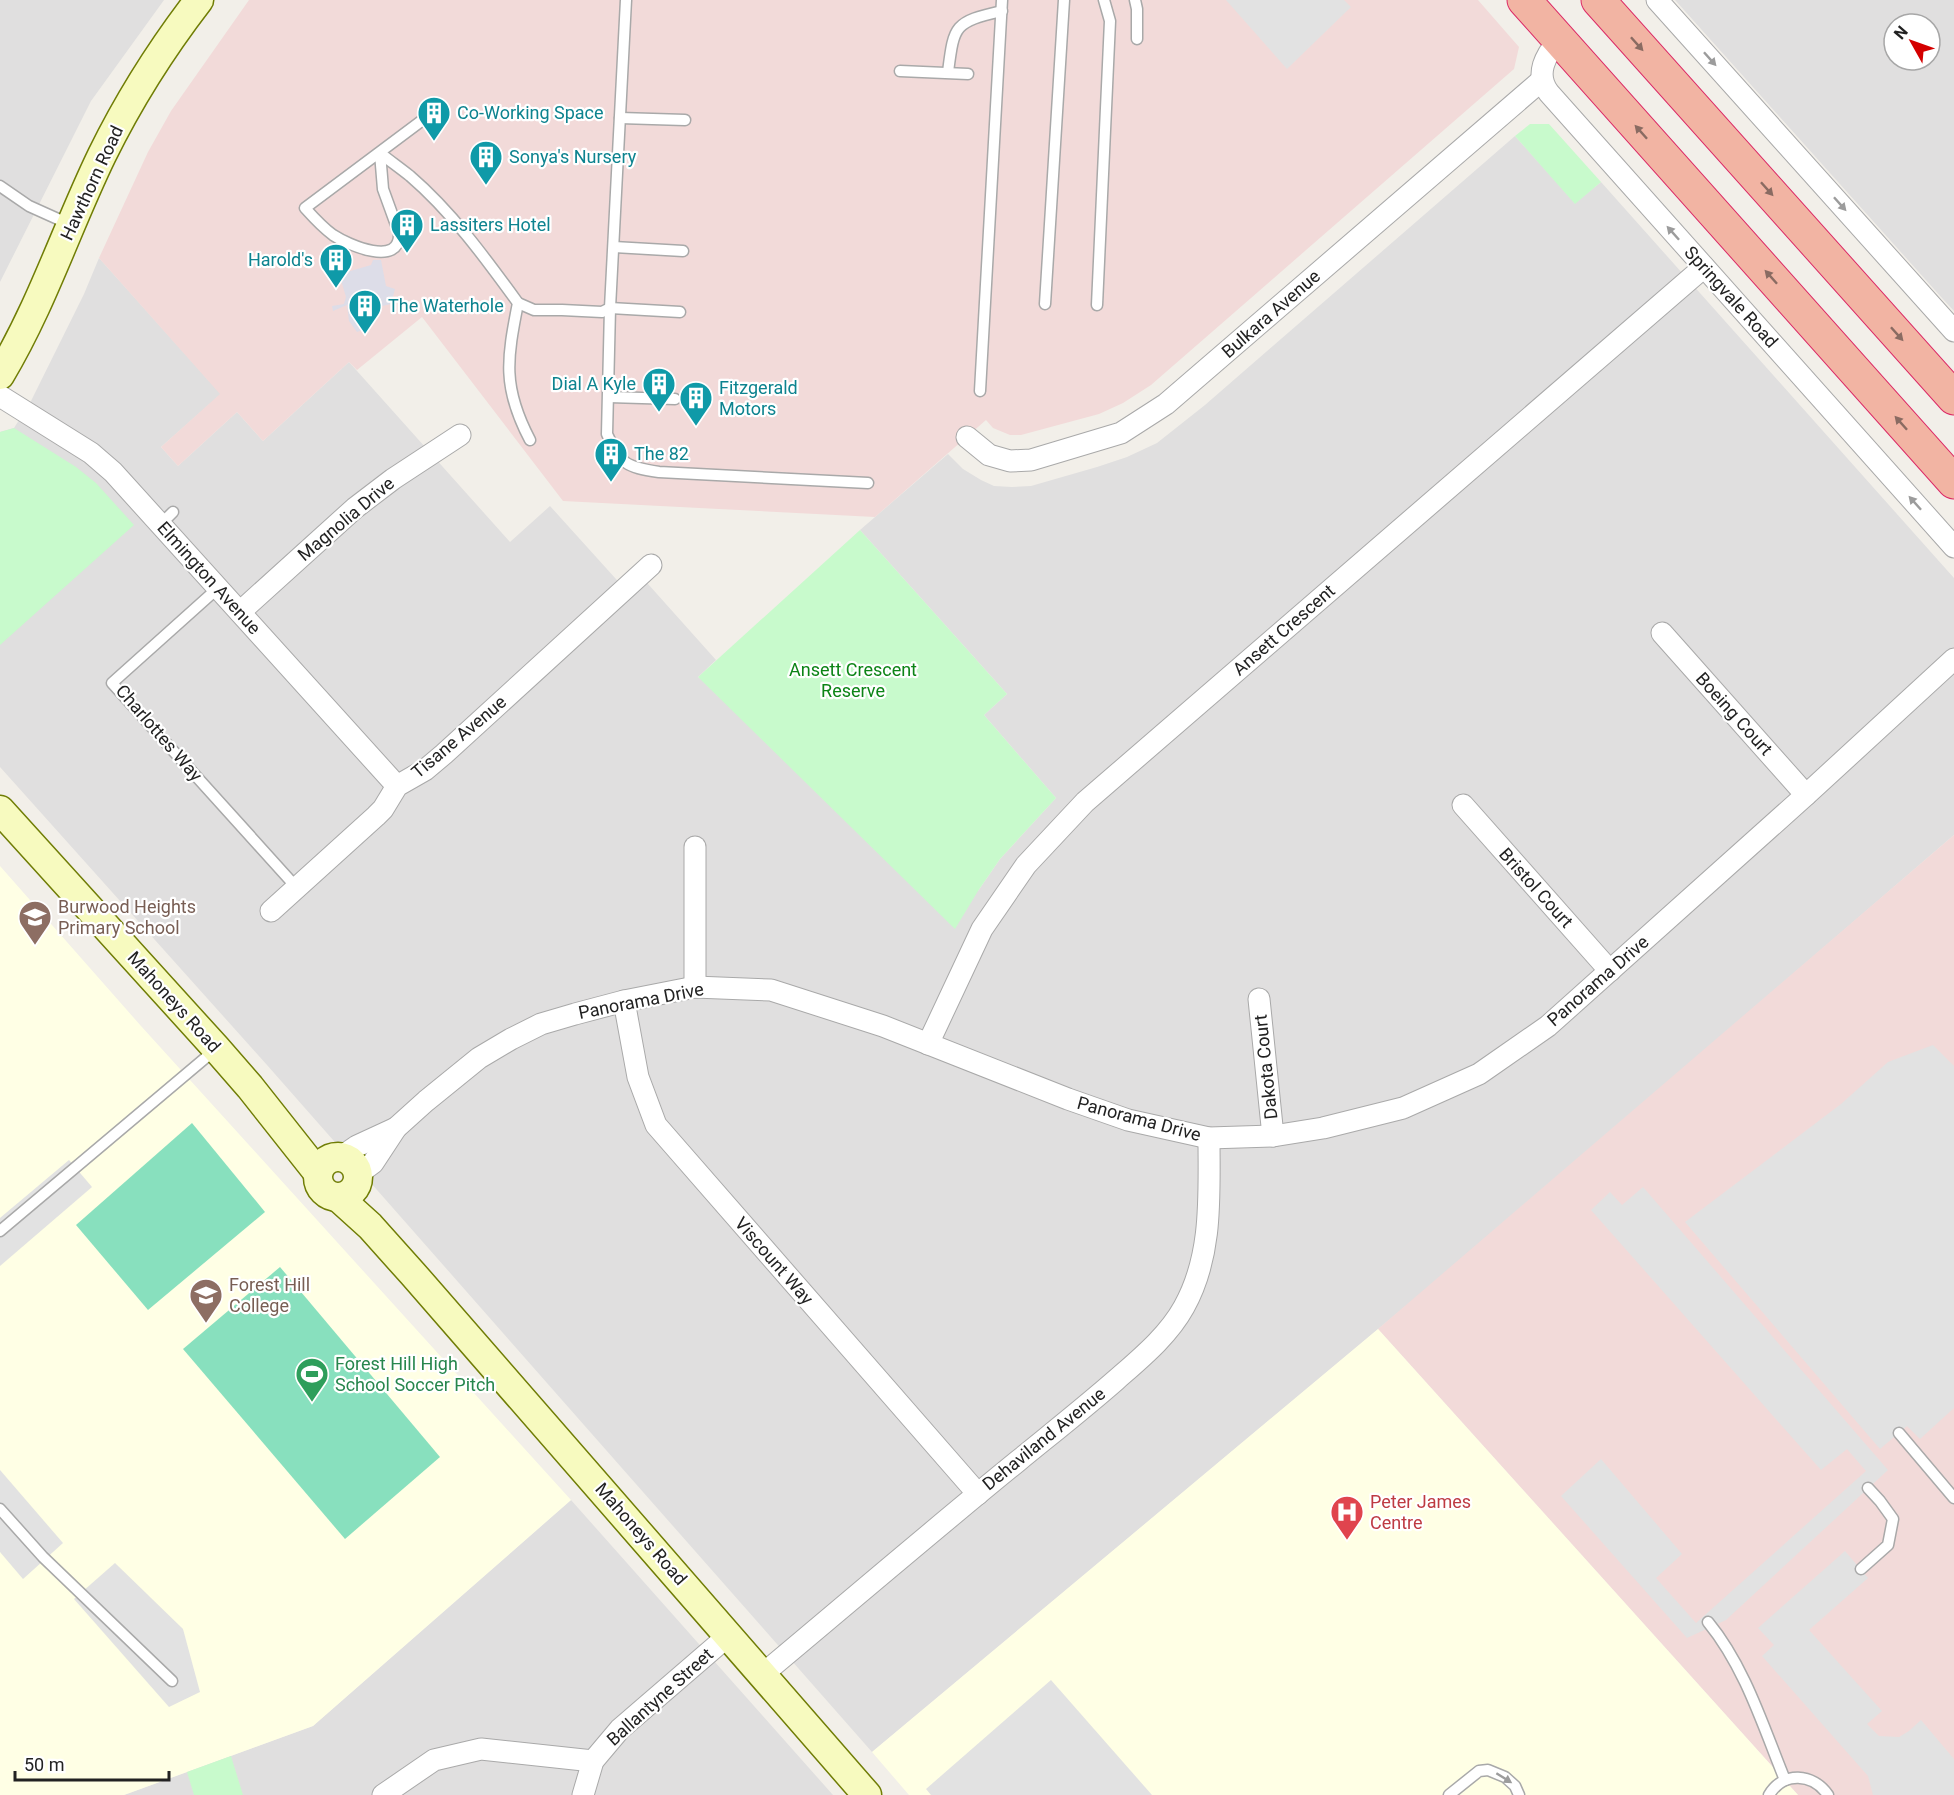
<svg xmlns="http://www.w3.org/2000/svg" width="1954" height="1795" viewBox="0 0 1954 1795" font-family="Roboto,sans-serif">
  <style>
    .residential { fill: #e0dfdf; fill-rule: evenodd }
    .commercial { fill: #f2dad9 }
    .education { fill: #ffffe5 }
    .park { fill: #c8facc }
    .pitch { fill: #88e0be }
    .parking { fill: #e2e2e2 }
    .plaza { fill: #dddde8 }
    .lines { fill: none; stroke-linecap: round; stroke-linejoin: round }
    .service-casing { stroke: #a9a9a9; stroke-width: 13 }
    .minor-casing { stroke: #a9a9a9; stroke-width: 23 }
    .secondary-casing { stroke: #707d05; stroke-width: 31 }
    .trunk-casing { stroke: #dc2a67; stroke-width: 35 }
    .service { stroke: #fff; stroke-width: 10 }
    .minor { stroke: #fff; stroke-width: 21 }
    .secondary { stroke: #f7fabf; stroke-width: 28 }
    .trunk { stroke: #f2b4a3; stroke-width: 33 }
    .oneway { fill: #8a6b62 }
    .oneway2 { fill: #9c9c9c }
    .labels { text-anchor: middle; stroke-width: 4.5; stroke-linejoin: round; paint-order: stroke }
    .culture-label { font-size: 18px; fill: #0d838f; stroke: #fff; text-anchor: start }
    .street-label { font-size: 18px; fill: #222; stroke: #fff }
    .park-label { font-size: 18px; fill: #0c8416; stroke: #fff }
    .education-label { font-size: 18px; fill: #785e54; stroke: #fff; text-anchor: start }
    .leisure-label { font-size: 18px; fill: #27864d; stroke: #fff; text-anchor: start }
    .health-label { font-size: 18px; fill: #be3a42; stroke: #fff; text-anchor: start }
  </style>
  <rect width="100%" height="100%" fill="#f2efe9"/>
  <!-- residential -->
  <g class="residential">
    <polygon points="0,0 164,0 91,101 0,282"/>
    <path d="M1675,0H1954V311L1942,298ZM1894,24H1930V60H1894Z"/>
    <polygon points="1515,136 1575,203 1601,182 1954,578 1954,835 1462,1259 872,1752 267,1065 0,767 0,432 14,428 31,401 84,294 99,258 221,394 161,447 178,466 237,412 263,441 349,362 510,542 550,506 625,589 640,575 716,660 698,677 978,891 1000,859 1056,798 984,715 1007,694 860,530 948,454 963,469 981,480 994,486 1012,487 1031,486 1097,467 1127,457 1157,443 1205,405"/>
    <polygon points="571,1500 833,1795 124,1795 313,1726"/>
  </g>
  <!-- commercial -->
  <g class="commercial">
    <polygon points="249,0 1478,0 1519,47 1514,69 1151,385 1123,403 1099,414 1021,435 1010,435 993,428 986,420 875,517 563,501 422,317 357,370 349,362 263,441 237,412 178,466 161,447 220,394 99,258 148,152 171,111"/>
    <polygon points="1954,835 1954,1795 1798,1795 1378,1329"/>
  </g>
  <!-- education -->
  <g class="education">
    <polygon points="0,866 141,1026 571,1500 313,1726 124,1795 0,1795"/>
    <polygon points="1378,1329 1798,1795 909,1795 872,1752"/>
  </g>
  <!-- park -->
  <g class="park">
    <polygon points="1530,124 1549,124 1601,182 1575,204 1515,136"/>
    <polygon points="14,428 76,467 96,483 134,525 0,645 0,432"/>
    <polygon points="860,530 1007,694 984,715 1056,798 1000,859 978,891 955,929 698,677"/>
    <polygon points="231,1756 243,1795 194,1795 187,1772"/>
  </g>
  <!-- pitch -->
  <g class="pitch">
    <polygon points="192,1123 265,1212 148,1310 76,1225"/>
    <polygon points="280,1267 440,1457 345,1539 183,1349"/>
  </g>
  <!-- parking -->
  <g class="parking">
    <polygon points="1226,0 1344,0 1351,7 1287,69"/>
    <polygon points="1933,1045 1954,1066 1954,1408 1920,1439 1907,1426 1880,1449 1685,1222 1841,1104 1888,1062"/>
    <polygon points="69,1160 92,1187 0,1266 0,1218"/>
    <polygon points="1643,1187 1888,1470 1726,1620 1687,1638 1561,1496 1601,1459 1682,1554 1656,1578 1696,1623 1866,1471 1847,1449 1821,1470 1591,1210 1610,1192 1622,1205"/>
    <polygon points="0,1470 63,1543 23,1579 0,1552"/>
    <polygon points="1845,1551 1868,1578 1809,1630 1882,1711 1867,1724 1879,1736 1899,1737 1909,1731 1921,1720 1954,1759 1954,1795 1873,1795 1868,1776 1762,1656 1774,1645 1758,1628"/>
    <polygon points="115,1563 183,1629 200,1692 169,1707 74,1599"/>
    <polygon points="1051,1680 1152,1795 931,1795 926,1789"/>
  </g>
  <!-- plaza -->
  <polygon class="plaza" points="373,260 381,260 386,286 395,289 391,304 369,309 354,315 363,330 357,332 349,321 347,305 333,311 332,306 344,304 346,297 340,277 347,272 371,265"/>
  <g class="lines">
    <!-- service casing -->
    <g class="service-casing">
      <g id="service">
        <path d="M626,0L610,308L607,434C621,464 625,467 659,472L868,483"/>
        <polyline points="1135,0 1137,9 1137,39"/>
        <polyline points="900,71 968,74"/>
        <path d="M948,72C954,25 954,22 1002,11"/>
        <polyline points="620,118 685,120"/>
        <path d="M380,153L383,189L399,233C401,268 348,245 333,235C322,227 314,218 305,208L436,110"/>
        <path d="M380,153C390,161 400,168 410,176C452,212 486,259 518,303C507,359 502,387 530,440"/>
        <polyline points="0,186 29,206 69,224"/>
        <polyline points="614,247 683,251"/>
        <polyline points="518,303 534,310 562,310 602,312 610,308 680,312"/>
        <polyline points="1045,304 1064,0"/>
        <polyline points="1097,305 1110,21 1104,0"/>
        <polyline points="980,391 1002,0"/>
        <polyline points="609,397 675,399"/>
        <polyline points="161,524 173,512"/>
        <polyline points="218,588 112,683 297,888"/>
        <polyline points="0,1231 216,1049"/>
        <polyline points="1899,1433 1954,1498"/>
        <polyline points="0,1509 43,1557 172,1681"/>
        <polyline points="1861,1569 1888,1545 1893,1519 1880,1501 1868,1488"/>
        <path d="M1708,1622C1745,1667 1763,1726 1785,1780"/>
        <polyline points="1449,1795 1479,1771 1488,1770 1505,1777 1515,1786 1519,1795"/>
        <path d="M1769,1795C1783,1771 1813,1773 1828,1795"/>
      </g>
    </g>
    <!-- minor casing -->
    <g class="minor-casing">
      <g id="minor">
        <polyline points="1657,0 1954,331"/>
        <path d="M1559,39C1546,55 1534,74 1549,93L1954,547"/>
        <polyline points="0,396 91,453 113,472 397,786"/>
        <polyline points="967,437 989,455 1010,461 1031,460 1121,433 1166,404 1542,80"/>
        <polyline points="240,612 355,508 393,479 460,435"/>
        <polyline points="1662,633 1806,795"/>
        <polyline points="1463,805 1610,971"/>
        <polyline points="271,911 376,816 383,809 397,786 425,770 444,754 651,565"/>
        <polyline points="695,987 695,847"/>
        <polyline points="1259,999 1273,1136"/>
        <polyline points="624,1001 638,1077 656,1125 978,1494"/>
        <polyline points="928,1044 982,929 1026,865 1085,802 1704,267"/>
        <polyline points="341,1157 357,1146 396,1128"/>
        <polyline points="358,1174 373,1163 396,1128 426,1101 479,1058 511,1039 541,1024 575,1014 624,1001 695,987 771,990 883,1026 1068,1099 1128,1120 1209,1138 1273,1136 1323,1128 1403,1108 1479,1074 1548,1026 1806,795 1954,659"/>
        <path d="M763,1674C848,1603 932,1531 1018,1461C1051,1434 1084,1408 1116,1380C1141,1358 1168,1336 1184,1307C1213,1255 1209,1195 1209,1138"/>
        <polyline points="383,1795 434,1760 481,1749 593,1761"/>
        <polyline points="583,1795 593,1761 620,1729 729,1635"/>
      </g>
    </g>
    <!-- secondary casing -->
    <g class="secondary-casing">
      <g id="secondary">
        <path d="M0,375C42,305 67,227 102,155C129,100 162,48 199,0"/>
        <polyline points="0,810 216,1048 250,1087 318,1173"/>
        <circle cx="338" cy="1177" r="20"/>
        <polyline points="339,1198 370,1226 413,1274 867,1795"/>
      </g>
    </g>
    <!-- trunk casing -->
    <g class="trunk-casing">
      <g id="trunk">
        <polyline points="1524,0 1954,482"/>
        <polyline points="1598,0 1954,398"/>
      </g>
    </g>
    <!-- service -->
    <use href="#service" class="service"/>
    <!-- minor -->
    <use href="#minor" class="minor"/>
    <!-- secondary -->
    <use href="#secondary" class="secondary"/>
    <!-- trunk -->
    <use href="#trunk" class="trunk"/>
  </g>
  <!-- one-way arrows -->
  <defs><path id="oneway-solid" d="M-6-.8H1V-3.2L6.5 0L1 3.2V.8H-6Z" transform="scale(1.5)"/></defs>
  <g class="oneway">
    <use href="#oneway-solid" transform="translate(1637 44) rotate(48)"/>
    <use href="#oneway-solid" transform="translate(1641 132) rotate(-132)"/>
    <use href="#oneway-solid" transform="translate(1767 189) rotate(48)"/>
    <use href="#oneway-solid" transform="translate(1771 277) rotate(-132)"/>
    <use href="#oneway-solid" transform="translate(1897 334) rotate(48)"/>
    <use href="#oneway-solid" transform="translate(1901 423) rotate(-132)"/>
  </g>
  <g class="oneway2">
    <use href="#oneway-solid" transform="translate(1710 59) rotate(48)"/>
    <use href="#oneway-solid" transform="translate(1840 204) rotate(48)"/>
    <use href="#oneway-solid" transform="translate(1673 233) rotate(-132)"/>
    <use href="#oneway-solid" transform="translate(1915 503) rotate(-132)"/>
    <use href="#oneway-solid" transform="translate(1504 1778) rotate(32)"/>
  </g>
  <!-- icons -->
  <defs>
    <g id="building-pin" transform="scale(1.725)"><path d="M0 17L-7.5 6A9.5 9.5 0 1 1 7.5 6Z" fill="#0f9aa8" stroke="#fff"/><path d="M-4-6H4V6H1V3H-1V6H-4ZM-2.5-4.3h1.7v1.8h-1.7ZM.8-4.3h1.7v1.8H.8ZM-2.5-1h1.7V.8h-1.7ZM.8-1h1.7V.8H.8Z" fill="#fff"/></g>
    <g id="school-pin" transform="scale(1.725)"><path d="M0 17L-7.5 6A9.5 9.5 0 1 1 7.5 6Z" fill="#8d6e63" stroke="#fff"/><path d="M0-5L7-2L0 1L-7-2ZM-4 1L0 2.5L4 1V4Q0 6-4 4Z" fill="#fff"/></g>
    <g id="stadium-pin" transform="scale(1.725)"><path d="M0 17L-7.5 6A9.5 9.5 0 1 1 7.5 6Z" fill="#2e9e5b" stroke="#fff"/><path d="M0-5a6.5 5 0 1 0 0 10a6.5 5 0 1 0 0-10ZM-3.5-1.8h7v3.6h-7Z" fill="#fff"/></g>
    <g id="hospital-pin" transform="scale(1.725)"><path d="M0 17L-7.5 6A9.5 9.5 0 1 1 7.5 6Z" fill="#e0444e" stroke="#fff"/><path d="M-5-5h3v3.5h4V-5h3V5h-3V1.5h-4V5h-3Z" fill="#fff"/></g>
  </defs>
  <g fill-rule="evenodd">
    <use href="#building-pin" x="434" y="113"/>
    <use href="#building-pin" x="486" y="157"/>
    <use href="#building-pin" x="407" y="225"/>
    <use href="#building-pin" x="336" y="260"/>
    <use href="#building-pin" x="365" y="306"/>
    <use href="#building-pin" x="659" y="384"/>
    <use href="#building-pin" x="696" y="398"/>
    <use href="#building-pin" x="611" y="454"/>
    <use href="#school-pin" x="35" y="917"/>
    <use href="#school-pin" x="206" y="1295"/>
    <use href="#stadium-pin" x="312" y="1374"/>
    <use href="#hospital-pin" x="1347" y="1512"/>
  </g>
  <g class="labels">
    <!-- culture labels -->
    <g class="culture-label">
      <text x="457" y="119">Co-Working Space</text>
      <text x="509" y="163">Sonya's Nursery</text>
      <text x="430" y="231">Lassiters Hotel</text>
      <text x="313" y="266" text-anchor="end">Harold's</text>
      <text x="388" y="312">The Waterhole</text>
      <text x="636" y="390" text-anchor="end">Dial A Kyle</text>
      <text x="719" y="394">Fitzgerald<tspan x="719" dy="21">Motors</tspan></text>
      <text x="634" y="460">The 82</text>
    </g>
    <!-- street labels -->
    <g class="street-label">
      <text transform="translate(92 183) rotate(-65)" y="6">Hawthorn Road</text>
      <text transform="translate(1731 297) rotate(48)" y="6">Springvale Road</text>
      <text transform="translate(1271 314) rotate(-41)" y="6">Bulkara Avenue</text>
      <text transform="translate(346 519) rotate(-40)" y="6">Magnolia Drive</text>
      <text transform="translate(209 578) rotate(48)" y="6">Elmington Avenue</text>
      <text transform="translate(1284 630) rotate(-41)" y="6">Ansett Crescent</text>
      <text transform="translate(1734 714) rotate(48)" y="6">Boeing Court</text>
      <text transform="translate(159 733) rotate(49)" y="6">Charlottes Way</text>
      <text transform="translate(459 737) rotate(-40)" y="6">Tisane Avenue</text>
      <text transform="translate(1536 888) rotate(48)" y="6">Bristol Court</text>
      <text transform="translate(1598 981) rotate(-41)" y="6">Panorama Drive</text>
      <text transform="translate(641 1001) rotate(-11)" y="6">Panorama Drive</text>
      <text transform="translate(174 1002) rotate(48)" y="6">Mahoneys Road</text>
      <text transform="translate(1266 1067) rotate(-96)" y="6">Dakota Court</text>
      <text transform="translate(1139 1119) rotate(15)" y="6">Panorama Drive</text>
      <text transform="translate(774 1261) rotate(49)" y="6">Viscount Way</text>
      <text transform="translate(1044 1439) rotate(-39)" y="6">Dehaviland Avenue</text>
      <text transform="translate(641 1534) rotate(49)" y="6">Mahoneys Road</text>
      <text transform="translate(660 1697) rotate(-42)" y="6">Ballantyne Street</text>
    </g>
    <!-- park labels -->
    <g class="park-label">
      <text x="853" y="676">Ansett Crescent<tspan x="853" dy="21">Reserve</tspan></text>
    </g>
    <!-- education labels -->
    <g class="education-label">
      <text x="58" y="913">Burwood Heights<tspan x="58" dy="21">Primary School</tspan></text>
      <text x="229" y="1291">Forest Hill<tspan x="229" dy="21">College</tspan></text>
    </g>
    <!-- leisure labels -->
    <g class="leisure-label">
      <text x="335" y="1370">Forest Hill High<tspan x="335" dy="21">School Soccer Pitch</tspan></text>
    </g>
    <!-- health labels -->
    <g class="health-label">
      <text x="1370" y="1508">Peter James<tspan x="1370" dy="21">Centre</tspan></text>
    </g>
  </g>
  <!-- north arrow -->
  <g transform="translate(1912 42) rotate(310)"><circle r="28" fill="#ffffff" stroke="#a7a7a7" stroke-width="1.5"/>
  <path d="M0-4.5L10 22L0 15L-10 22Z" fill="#d40000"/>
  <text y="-9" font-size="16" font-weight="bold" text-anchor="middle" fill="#222222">N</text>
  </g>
  <!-- scale -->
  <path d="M15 1771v9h154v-9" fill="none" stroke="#222222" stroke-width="3"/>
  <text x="24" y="1771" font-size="18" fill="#222222" stroke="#ffffff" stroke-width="4.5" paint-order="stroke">50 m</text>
</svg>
